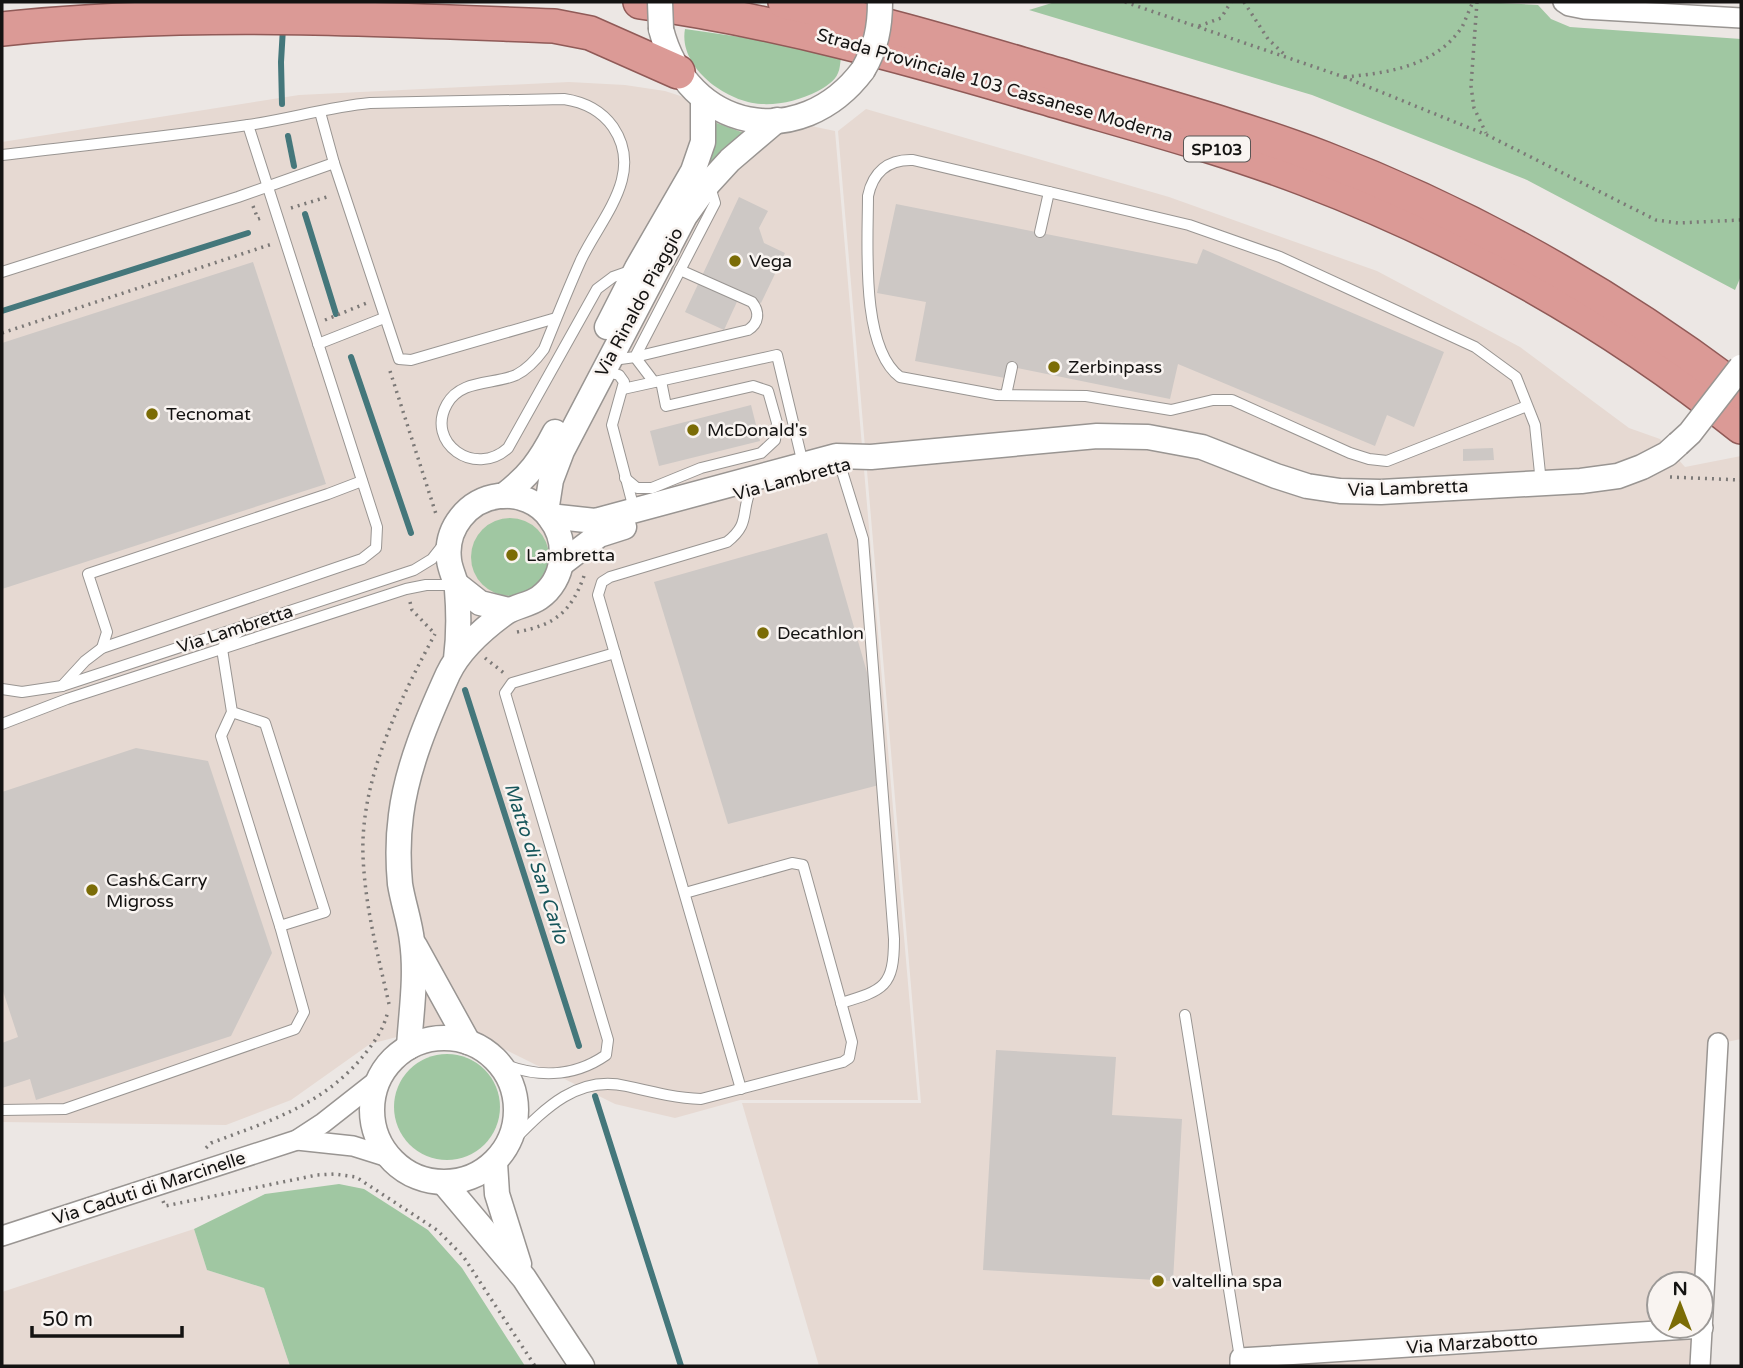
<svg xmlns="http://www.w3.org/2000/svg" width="1743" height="1368" viewBox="0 0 1743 1368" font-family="'Varela Round',sans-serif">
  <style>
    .built { fill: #e6d9d2; fill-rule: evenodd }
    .green { fill: #a0c7a2 }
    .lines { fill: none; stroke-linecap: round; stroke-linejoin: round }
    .stream { stroke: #44777b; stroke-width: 6 }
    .building { fill: #cdc8c5 }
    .service-casing { stroke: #999592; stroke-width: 12 }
    .minor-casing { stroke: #999592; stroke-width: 22 }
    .tertiary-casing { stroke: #999592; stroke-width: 27 }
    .trunk-casing { stroke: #905a57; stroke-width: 36 }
    .path { stroke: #7c7977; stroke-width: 3.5; stroke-dasharray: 2 5; stroke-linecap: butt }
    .service { stroke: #fff; stroke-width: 10 }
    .minor { stroke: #fff; stroke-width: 19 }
    .tertiary { stroke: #fff; stroke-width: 24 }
    .trunk { stroke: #db9a96; stroke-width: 33 }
    .tertiary-bridge-casing { stroke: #999592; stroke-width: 27; stroke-linecap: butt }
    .tertiary-bridge { stroke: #fff; stroke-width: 24 }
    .poi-dot { fill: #7b6c06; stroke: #f9f4f1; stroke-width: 2.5 }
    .labels { text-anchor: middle; stroke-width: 5; stroke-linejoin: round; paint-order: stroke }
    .shield { fill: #f9f4f1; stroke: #595655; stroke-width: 2 }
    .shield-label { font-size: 16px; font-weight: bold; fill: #141312 }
    .street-label { font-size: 18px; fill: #141312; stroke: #f9f4f1 }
    .poi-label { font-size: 18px; fill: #141312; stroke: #f9f4f1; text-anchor: start }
    .water-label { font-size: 19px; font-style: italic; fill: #17565b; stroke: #f9f4f1 }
  </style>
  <rect width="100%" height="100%" fill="#ece7e4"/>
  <!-- built -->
  <g class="built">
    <polygon points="569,82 625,85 665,91 702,103 835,131 918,1100 740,1100 675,1118 615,1104 492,1043 435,1027 370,1044 291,1100 226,1125 2,1122 2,142 299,95"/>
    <path d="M866,109L1169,197L1377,271L1520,347L1629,428L1660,439L1685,467L1741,456V1039L1717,1044L1699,1366H819L742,1103H921L838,131ZM1659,1284H1701V1326H1659Z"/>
    <polygon points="194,1229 207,1270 264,1288 290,1366 2,1366 2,1292"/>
  </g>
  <!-- green -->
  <g class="green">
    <polygon points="1055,2 1481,2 1538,5 1551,19 1570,27 1741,39 1741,276 1735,290 1527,180 1312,95 1029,10"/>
    <path d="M685,29L754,39L841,58C840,63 840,69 838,73C835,81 825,87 818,91C800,100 781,105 761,104C726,102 678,67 685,29Z"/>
    <polygon points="711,121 744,133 705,170"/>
    <circle cx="510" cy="557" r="39"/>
    <circle cx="447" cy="1107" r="53"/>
    <polygon points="339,1184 364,1189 428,1230 462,1268 525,1366 290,1366 264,1288 207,1270 194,1229 265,1194"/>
  </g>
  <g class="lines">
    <!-- stream -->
    <g class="stream">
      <polyline points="282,104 281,62 283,28"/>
      <polyline points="288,136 294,166"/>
      <polyline points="305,214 336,314"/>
      <polyline points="2,311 248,233"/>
      <polyline points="351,357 411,533"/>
      <polyline points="465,690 579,1046"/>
      <polyline points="595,1096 681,1366"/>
    </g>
  </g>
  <!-- building -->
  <g class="building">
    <polygon points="739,197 768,211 759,228 764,243 785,253 761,303 741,293 724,330 685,312"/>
    <polygon points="896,204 1197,264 1203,249 1444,352 1414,427 1387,415 1375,446 1178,364 1170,399 1012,367 1005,378 915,361 926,302 877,293"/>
    <polygon points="253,262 326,484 2,589 2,343"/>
    <polygon points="751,405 760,441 659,466 650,431"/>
    <polygon points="1493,448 1494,460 1463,461 1463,449"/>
    <polygon points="827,533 870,683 879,785 728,824 654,582"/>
    <polygon points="136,748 208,761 272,953 231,1036 36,1100 30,1079 2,1088 2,1043 18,1037 2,988 2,792"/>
    <polygon points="996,1050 1116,1057 1112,1115 1182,1119 1173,1281 983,1270"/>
  </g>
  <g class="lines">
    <!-- service casing -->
    <g class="service-casing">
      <g id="service">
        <polyline points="320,112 334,163 399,359 411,360 556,318"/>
        <path d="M2,155C84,145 166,137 248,125C289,119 329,107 370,103L564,99C584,102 601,110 613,127C645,174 601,218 581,260C568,289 556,319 544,349C536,360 528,369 516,375C493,385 461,379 447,404C425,443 475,478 508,448L597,289L613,277L630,271"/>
        <polyline points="1040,232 1049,192"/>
        <polyline points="2,272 238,197 334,163"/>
        <polyline points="318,344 384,318"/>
        <polyline points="613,360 635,357 715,203 710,187"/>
        <polyline points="603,371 619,375 624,382 612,425 634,509"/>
        <path d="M654,382L635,357L748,330C759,323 760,312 752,302L680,270"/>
        <polyline points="623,389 777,355 803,464"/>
        <polyline points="1006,395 1012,367"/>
        <path d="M1527,406L1387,461L1369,459L1350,453L1232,400H1213L1171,410L1086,396L997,395L900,377C860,347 868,243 868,196C873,172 888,159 913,160L1189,225L1280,257L1475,347L1516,377L1535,425L1541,483"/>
        <path d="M841,468L863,539L894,939C894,987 884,990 841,1003"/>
        <polyline points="625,478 637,488 652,488 701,468 761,453 775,440 777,423 768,391 753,386 666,406 661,381"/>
        <polyline points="102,648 107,632 88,574 328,494 362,481"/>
        <polyline points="62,686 85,661 102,648 362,559 376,548 377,527 248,125"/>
        <polyline points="2,689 22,692 62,686 414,570 432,559 443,545"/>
        <polyline points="232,712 221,736 280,926 325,912 265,723 232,712 222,649 227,640 249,625"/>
        <polyline points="2,724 67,699 406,589 426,585 455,585"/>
        <polyline points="1185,1015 1240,1358"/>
        <path d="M498,1062C535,1078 573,1078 606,1055L608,1040L505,693L512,683L615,653"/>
        <path d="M741,1089L598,595L602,582L610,577L727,542C750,524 741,514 750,491"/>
        <polyline points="2,1110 65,1109 295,1029 304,1012 280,926"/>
        <path d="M507,1147C540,1114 574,1074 626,1086C652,1092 675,1098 701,1099L843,1062L849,1058L852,1042L803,865L792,863L685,893"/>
      </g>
    </g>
    <!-- minor casing -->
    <g class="minor-casing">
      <g id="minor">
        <polyline points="1563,2 1569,6 1584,9 1741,18"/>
        <polyline points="297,1140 353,1146 388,1157"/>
        <polyline points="2,1236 297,1140 323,1123 379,1079"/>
        <polyline points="1240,1366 1240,1358 1703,1328"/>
        <polyline points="1700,1366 1718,1043"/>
      </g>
    </g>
    <!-- tertiary casing -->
    <g class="tertiary-casing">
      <g id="tertiary">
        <path d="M661,29C687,131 800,154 863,70"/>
        <polyline points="607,327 637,268 693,171 703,142 703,100"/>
        <path d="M503,496C529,476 540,461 555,432"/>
        <polyline points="546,512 551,480 562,451 685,216 708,184 730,160 777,120"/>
        <polyline points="549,516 595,521 836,456 871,457 1097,436 1148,437 1202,447 1276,476 1307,486 1340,491 1381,492 1581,481 1618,476 1642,467 1667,454 1678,444"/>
        <polyline points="561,564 599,535 624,527"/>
        <polyline points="456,584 480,603 509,610"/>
        <polyline points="415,946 468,1042"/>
        <circle cx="444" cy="1110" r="72"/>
        <path d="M409,1047C411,1013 417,976 412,941C410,922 403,903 400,884C398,862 398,837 401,815C407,767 428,718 448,674C460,649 483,629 505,613C515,606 529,605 539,598C565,580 569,542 550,518C539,502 519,494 499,496C468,500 445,528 449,560C450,570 456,580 457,590C459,614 459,635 456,659"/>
        <polyline points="495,1163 497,1194 519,1264"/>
        <polyline points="444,1183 524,1278 582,1366"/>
      </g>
    </g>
    <!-- trunk casing -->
    <g class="trunk-casing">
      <g id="trunk">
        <path d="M640,2C778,21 909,58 1042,97C1130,123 1219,146 1305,179C1462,239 1610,322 1741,427"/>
        <path d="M785,2C880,21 973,50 1066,77C1152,103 1239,126 1323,158C1474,216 1613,295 1741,392"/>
        <path d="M2,29C186,9 370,19 554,26L590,33L678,72"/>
      </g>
    </g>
    <!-- path -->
    <g class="path">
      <polyline points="1125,2 1344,77 1487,135 1656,220 1678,223 1741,220"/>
      <polyline points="1244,2 1268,39 1285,55"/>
      <polyline points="1477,2 1471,86 1474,108 1486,133"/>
      <polyline points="1199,26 1221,18 1231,2"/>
      <path d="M1345,77C1388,73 1436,66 1462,27C1466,19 1469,10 1473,2"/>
      <polyline points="253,206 258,219 264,217"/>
      <polyline points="291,208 330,196"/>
      <polyline points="325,320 367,303"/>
      <polyline points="2,333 272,244"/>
      <polyline points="390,371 436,514"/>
      <polyline points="1670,477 1741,480"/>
      <polyline points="410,602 412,610 434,633"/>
      <path d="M517,632C555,625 571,612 584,576"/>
      <polyline points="485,658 504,673"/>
      <path d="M389,1004C378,955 365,907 363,856C360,780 400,699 435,634"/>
      <path d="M206,1148L211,1143C272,1120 327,1104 368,1050C378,1037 384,1027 388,1011"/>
      <polyline points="163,1201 165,1206 317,1175 334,1174 356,1177 437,1230 463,1256 535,1366"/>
    </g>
    <!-- service -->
    <use href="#service" class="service"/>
    <!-- minor -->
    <use href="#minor" class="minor"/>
    <!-- tertiary -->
    <use href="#tertiary" class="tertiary"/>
    <!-- trunk -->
    <use href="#trunk" class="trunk"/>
    <!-- tertiary-bridge casing -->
    <g class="tertiary-bridge-casing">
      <g id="tertiary-bridge">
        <polyline points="660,2 661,29"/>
        <path d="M863,70C876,48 880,27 880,2"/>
        <polyline points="1678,444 1690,433 1741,367"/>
      </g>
    </g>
    <!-- tertiary-bridge -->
    <use href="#tertiary-bridge" class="tertiary-bridge"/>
  </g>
  <!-- markers -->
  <g class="poi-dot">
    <circle cx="735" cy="261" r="7"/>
    <circle cx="1054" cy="367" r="7"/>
    <circle cx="152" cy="414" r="7"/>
    <circle cx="693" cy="430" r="7"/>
    <circle cx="512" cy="555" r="7"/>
    <circle cx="763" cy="633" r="7"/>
    <circle cx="92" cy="890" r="7"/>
    <circle cx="1158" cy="1281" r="7"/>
  </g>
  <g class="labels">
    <!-- shield labels -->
    <rect class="shield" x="1184" y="136.5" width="66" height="25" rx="5"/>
    <g class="shield-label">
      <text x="1217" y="155">SP103</text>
    </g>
    <!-- street labels -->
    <g class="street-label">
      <text transform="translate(995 85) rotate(16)" y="6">Strada Provinciale 103 Cassanese Moderna</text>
      <text transform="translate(639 302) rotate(-62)" y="6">Via Rinaldo Piaggio</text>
      <text transform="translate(792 479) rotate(-15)" y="6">Via Lambretta</text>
      <text transform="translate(1408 488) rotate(-2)" y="6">Via Lambretta</text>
      <text transform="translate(235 629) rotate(-18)" y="6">Via Lambretta</text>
      <text transform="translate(149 1188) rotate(-18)" y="6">Via Caduti di Marcinelle</text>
      <text transform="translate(1472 1343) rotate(-4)" y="6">Via Marzabotto</text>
    </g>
    <!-- poi labels -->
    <g class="poi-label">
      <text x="749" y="267">Vega</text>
      <text x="1068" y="373">Zerbinpass</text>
      <text x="166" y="420">Tecnomat</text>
      <text x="707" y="436">McDonald's</text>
      <text x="526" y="561">Lambretta</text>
      <text x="777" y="639">Decathlon</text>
      <text x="106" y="886">Cash&amp;Carry<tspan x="106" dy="21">Migross</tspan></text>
      <text x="1172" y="1287">valtellina spa</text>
    </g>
    <!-- water labels -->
    <g class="water-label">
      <text transform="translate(537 863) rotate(72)" y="7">Matto di San Carlo</text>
    </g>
  </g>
  <!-- border -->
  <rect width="1743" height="1368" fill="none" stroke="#141312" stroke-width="7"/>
  <!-- north arrow -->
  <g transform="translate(1680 1305)"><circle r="33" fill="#f9f4f1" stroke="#9d9a98" stroke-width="2"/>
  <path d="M0-5L12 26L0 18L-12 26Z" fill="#7b6c06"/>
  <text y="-10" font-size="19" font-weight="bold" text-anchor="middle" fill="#141312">N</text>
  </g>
  <!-- scale -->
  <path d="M32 1326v10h150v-10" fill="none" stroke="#141312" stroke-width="3.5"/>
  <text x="42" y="1326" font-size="21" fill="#141312" stroke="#f9f4f1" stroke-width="5" paint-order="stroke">50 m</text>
</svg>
